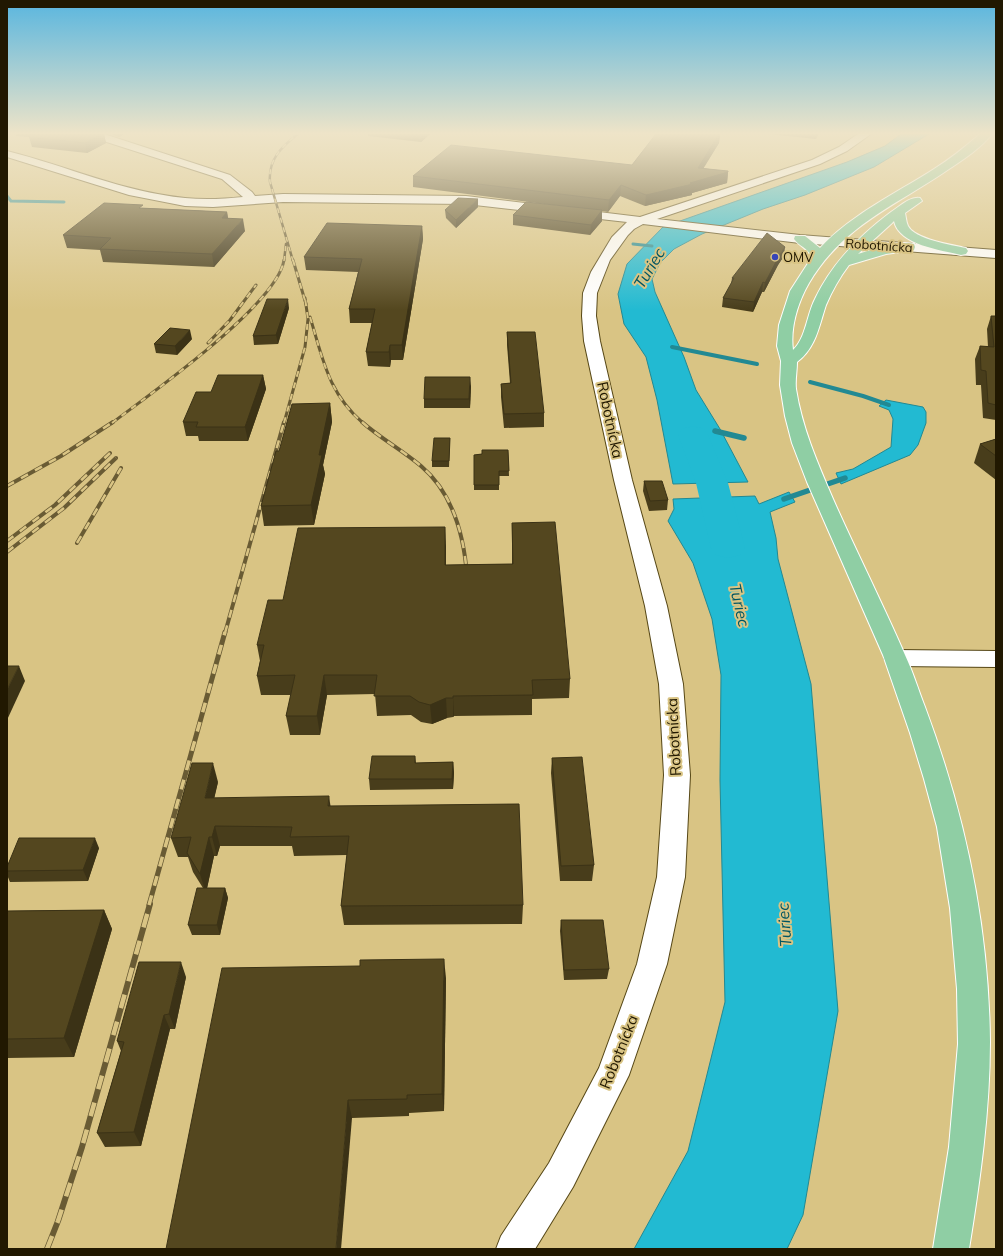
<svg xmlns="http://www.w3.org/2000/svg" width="1003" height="1256" viewBox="0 0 1003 1256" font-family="Mulish,sans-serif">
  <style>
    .water { fill: #22bad2; stroke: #228993 }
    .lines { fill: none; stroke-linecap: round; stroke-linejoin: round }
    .stream-far2 { stroke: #228993; stroke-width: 3 }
    .stream-far1 { stroke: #228993; stroke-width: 4 }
    .stream { stroke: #228993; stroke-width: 5.5 }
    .river { fill: #22bad2; fill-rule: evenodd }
    .minor-casing { stroke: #564716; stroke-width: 2 }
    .primary-casing { stroke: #fff; stroke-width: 2 }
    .minor { fill: #fff; fill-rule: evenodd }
    .primary { fill: #8fcea4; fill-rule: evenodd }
    .rail-far4-casing { stroke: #695b34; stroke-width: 2.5 }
    .rail-far3-casing { stroke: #695b34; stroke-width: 3 }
    .rail-far2-casing { stroke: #695b34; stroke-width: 4 }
    .rail-far1-casing { stroke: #695b34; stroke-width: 5 }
    .rail-casing { stroke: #695b34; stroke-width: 6 }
    .rail-far4 { stroke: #d9c484; stroke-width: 1.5; stroke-dasharray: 5; stroke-linecap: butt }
    .rail-far3 { stroke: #d9c484; stroke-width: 2; stroke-dasharray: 6; stroke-linecap: butt }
    .rail-far2 { stroke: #d9c484; stroke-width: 2.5; stroke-dasharray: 8; stroke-linecap: butt }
    .rail-far1 { stroke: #d9c484; stroke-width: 3.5; stroke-dasharray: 10; stroke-linecap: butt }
    .rail { stroke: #d9c484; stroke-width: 4.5; stroke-dasharray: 14; stroke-linecap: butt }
    .wall { fill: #483d1b }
    .shaded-wall { fill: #3b3216 }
    .building { fill: #54471f; stroke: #3b3216 }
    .poi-dot { fill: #3745b8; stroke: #d9c484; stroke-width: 1.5 }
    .labels { text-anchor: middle; stroke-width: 4; stroke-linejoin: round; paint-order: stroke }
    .far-street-label { font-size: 13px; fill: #211801; stroke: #d9c484 }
    .far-poi-label { font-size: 13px; fill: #211801; stroke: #d9c484; text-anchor: start }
    .street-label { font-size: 15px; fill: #211801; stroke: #d9c484 }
    .water-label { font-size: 16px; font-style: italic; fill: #005562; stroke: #d9c484 }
  </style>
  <rect width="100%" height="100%" fill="#d9c484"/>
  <!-- water -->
  <g class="water">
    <polygon points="901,134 929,134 874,167 805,195 763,209 702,234 674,249 660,263 652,279 655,292 684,357 696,390 720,429 748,482 673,484 657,400 646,357 624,324 618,294 627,264 663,227 847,162 885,146"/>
    <polygon points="886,400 923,407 926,412 926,423 918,445 910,455 841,484 836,473 853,469 891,447 893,419 889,410 879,406"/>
    <polygon points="789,492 795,502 770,512 776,538 778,559 811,684 838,1011 803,1215 787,1249 634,1249 688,1151 725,1002 720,780 721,675 712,619 693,563 668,521 674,509 673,499 755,496 759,504"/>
  </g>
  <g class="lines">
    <!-- stream-far2 -->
    <g class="stream-far2">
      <polyline points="7,196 11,201 64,202"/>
      <polyline points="633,244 652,246"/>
    </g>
    <!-- stream-far1 -->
    <g class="stream-far1">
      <polyline points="672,347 757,364"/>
      <polyline points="810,382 863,396 889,405"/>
    </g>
    <!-- stream -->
    <g class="stream">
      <polyline points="715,431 744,438"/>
      <polyline points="784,499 845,478"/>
    </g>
    <!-- river -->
    <polygon class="river" points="693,426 704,429 708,435 728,483 745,548 740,555 728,558 716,555 711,548 696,483 678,435 682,429"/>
    <!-- minor casing -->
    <g class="minor-casing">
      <g id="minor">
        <path d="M87,134H104L230,175L252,192L255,196L283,194L466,196L640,217L812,160L839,147L858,134H871L847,151L820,164L657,219L800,235L996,250V258L800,243L643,224L634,229L628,235L610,260L597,293L596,316L600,341L632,480L667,606L683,684L690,775L685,877L667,964L629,1075L573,1187L535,1249H496L501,1236L549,1163L599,1068L637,964L657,877L664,775L659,684L645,606L614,480L584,341L582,316L583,293L591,272L612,237L627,222L466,204L283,202L213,207L185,206L129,195L7,157V151C67,166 123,192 185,198C204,200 224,199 243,197L222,179L88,136Z"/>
        <polygon points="895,650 996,651 996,667 895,666 887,663 884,658 887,653"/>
      </g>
    </g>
    <!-- primary casing -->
    <g class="primary-casing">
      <path id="primary" d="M980,134H992C981,148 964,159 949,169C897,205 843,225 809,283C798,302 790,327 793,350C806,338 807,314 815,299C832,263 859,236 891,212C899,207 910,196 920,198L922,201L905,213C906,217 906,222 908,226C914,239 952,245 966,248L968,251L966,254L961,255C941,250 899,245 894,221L891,224L858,254C875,249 897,240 914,244L915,247L914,250L886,254L849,265C840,277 832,291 826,305C819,326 816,348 797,362C797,371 795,380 796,389C802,428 818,464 833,499C856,551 882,602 905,655C913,672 918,689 925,707C965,814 989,926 990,1042C990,1111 980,1181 969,1249H933L949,1147L958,1044L957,989L950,908L937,827L924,779L910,733L883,655L807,482L792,443L785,416L780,385L781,361L777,346L779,325L790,291L812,257C807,247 800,247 794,239L795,236H805L820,248C852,214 895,194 934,169C950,159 965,147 980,134Z"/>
    </g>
    <!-- minor -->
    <use href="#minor" class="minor"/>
    <!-- primary -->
    <use href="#primary" class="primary"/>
    <!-- rail-far4 casing -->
    <g class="rail-far4-casing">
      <g id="rail-far4">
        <polyline points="284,261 286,244"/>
        <path d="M293,261L270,182C268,160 281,147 298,134"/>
      </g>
    </g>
    <!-- rail-far3 casing -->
    <g class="rail-far3-casing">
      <g id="rail-far3">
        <polyline points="293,260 306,304"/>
        <path d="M310,317C323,359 328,393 363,423"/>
        <polyline points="208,343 230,320 256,285"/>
        <path d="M112,423C150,394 277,305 284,260"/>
        <polyline points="284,423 305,347 308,319 305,298"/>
      </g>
    </g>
    <!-- rail-far2 casing -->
    <g class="rail-far2-casing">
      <g id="rail-far2">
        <path d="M362,422C380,438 402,450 421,466C453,493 464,535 467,576"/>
        <polyline points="7,486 61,456 113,422"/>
        <polyline points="7,541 55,505 110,453"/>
        <polyline points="77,543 121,468"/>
        <polyline points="7,552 64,508 116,458"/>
        <polyline points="225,633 284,422"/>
      </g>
    </g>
    <!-- rail-far1 casing -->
    <g class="rail-far1-casing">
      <polyline id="rail-far1" points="149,905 225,632"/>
    </g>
    <!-- rail casing -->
    <g class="rail-casing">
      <polyline id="rail" points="47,1249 58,1221 82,1147 150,904"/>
    </g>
    <!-- rail-far4 -->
    <use href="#rail-far4" class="rail-far4"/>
    <!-- rail-far3 -->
    <use href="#rail-far3" class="rail-far3"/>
    <!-- rail-far2 -->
    <use href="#rail-far2" class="rail-far2"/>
    <!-- rail-far1 -->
    <use href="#rail-far1" class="rail-far1"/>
    <!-- rail -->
    <use href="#rail" class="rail"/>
  </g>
  <!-- wall -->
  <g class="wall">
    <polygon points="16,134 104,134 106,143 87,153 32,147 29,137 16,136"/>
    <polygon points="110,134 124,134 119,137"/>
    <polygon points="368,134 430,134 421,142 368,136"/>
    <polygon points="656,134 720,134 719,143 703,168 728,172 727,183 692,193 692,195 645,206 620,196 608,212 602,211 602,221 590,235 513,225 513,215 575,208 413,187 413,176 632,165"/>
    <polygon points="768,134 819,134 816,139"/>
    <polygon points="478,207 456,228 446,218 445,210"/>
    <polygon points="143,208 227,212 228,218 245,231 214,267 103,262 100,250 67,248 63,235"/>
    <polygon points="422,226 423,239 403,360 391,360 390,367 368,366 366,352 372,323 350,323 349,309 358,272 306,270 304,257"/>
    <polygon points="784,256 778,265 764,292 762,292 753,312 722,307 723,298 731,284 732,278"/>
    <polygon points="289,308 278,344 254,345 253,336"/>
    <polygon points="991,316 996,316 996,420 983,418 981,385 976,385 975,359 980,346 988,347 987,329"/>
    <polygon points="507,332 544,413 544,427 504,428 501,397 501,384 510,383 507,345"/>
    <polygon points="192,339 177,355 156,353 154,344"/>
    <polygon points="263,375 266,389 248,441 199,441 198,436 186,436 183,422"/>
    <polygon points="471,386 470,408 424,408 424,399"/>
    <polygon points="330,403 332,422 323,465 325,474 314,525 264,526 261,506 279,451"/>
    <polygon points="450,438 449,467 432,467 432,461"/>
    <polygon points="996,439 996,480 974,463 980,444"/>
    <polygon points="508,450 509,476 499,476 499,490 474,490 474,455 482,454"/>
    <polygon points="644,481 668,500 667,510 649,511 643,491"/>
    <polygon points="512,523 570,679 569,698 532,699 532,715 454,716 453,717 447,718 432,724 421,722 411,715 377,716 375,694 327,695 320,735 290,735 286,716 291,695 261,695 257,676 260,661 257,645 283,600 446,546 446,565 512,564"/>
    <polygon points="415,756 416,763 453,762 454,773 453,789 370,790 369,779"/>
    <polygon points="552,758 594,865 592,881 560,881 551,773"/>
    <polygon points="218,782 214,798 331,806 523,905 522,924 344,925 341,906 347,855 294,856 292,846 220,846 217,856 214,856 207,888 225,888 228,898 220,935 192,935 188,925 203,888 193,872 188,857 178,857 171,838"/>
    <polygon points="99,848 88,881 10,882 7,875 7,867"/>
    <polygon points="104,910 112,929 74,1057 7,1058 7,911"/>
    <polygon points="561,920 609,969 607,979 564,980 560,931"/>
    <polygon points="186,977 175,1029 170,1029 141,1146 105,1147 97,1133 121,1051 117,1041"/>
    <polygon points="446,978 444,1111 409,1113 409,1116 352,1118 166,1249"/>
  </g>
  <!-- shaded-wall -->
  <g class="shaded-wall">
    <polygon points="102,134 104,134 106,143 87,153 85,143"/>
    <polygon points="118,134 124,134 119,137"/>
    <polygon points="421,134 430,134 421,142"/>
    <polygon points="719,134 720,134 719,143 697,179 698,168"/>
    <polygon points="728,172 727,183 692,193 692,195 645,206 646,195"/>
    <polygon points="621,185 620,196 608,212 609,200"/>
    <polygon points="478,199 478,207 456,228 456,220"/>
    <polygon points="602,210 602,221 590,235 591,225"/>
    <polygon points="227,212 229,225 222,218"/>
    <polygon points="243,219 245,231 214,267 212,254"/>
    <polygon points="422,226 423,239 403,360 402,345"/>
    <polygon points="785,247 784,256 778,265 764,292 765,283 779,256"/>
    <polygon points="763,282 762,292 753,312 754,302"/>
    <polygon points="288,299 289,308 278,344 276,335"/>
    <polygon points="190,330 192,339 177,355 175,346"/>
    <polygon points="390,345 391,360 390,367 389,352"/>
    <polygon points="263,375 266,389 248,441 245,427"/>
    <polygon points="470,377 471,386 470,408 469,399"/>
    <polygon points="330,403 332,422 323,465 325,474 314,525 311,505 319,455"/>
    <polygon points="445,527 446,546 445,584"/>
    <polygon points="19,666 25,681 7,720 7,690"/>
    <polygon points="324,675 327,695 320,735 317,716"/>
    <polygon points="453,696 454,716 453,717"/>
    <polygon points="446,698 447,718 432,724 430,705"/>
    <polygon points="453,762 454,773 453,789 452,779"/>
    <polygon points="213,763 218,782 210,817 205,798"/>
    <polygon points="329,796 332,816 328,806"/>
    <polygon points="215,826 220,846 217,856 212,837"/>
    <polygon points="209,837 214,856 206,893 200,874"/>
    <polygon points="95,838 99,848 88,881 83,870"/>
    <polygon points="225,888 228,898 220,935 217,925"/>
    <polygon points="104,910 112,929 74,1057 64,1038"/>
    <polygon points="444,959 446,978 444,1111 442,1094"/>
    <polygon points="181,962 186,977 175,1029 169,1014"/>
    <polygon points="164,1015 170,1029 141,1146 134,1132"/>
    <polygon points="348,1100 352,1118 341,1249 336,1249"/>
  </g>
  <!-- building -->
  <g class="building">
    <polygon points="34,134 102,134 85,143 29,137"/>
    <polygon points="656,134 719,134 698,168 728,171 728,172 690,183 693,184 646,195 621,185 609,200 413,176 451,145 632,165"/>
    <polygon points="458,198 478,199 456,220 445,210"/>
    <polygon points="526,202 602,210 591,225 513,215"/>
    <polygon points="104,203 143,205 139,208 227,212 222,218 243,219 212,254 100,249 111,238 63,235"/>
    <polygon points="327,223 422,226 402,345 390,345 389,352 366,352 375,309 349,309 362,259 304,257"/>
    <polygon points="767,233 785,247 779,256 765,283 763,282 754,302 723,298 734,278 732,278"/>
    <polygon points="267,299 288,299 276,335 253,336"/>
    <polygon points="991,316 996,316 996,405 988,403 986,371 981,370 980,346 994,347"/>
    <polygon points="170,328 190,330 175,346 154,344"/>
    <polygon points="507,332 535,332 544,413 504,414 501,384 511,383"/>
    <polygon points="218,375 263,375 245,427 196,427 198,422 183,422 196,392 211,392"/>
    <polygon points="425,377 470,377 469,399 424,399"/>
    <polygon points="330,403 319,455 322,455 311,505 261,506 276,451 279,451 292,404"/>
    <polygon points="434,438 450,438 449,461 432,461"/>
    <polygon points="996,439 996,456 980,444"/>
    <polygon points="482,450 508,450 509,471 499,471 499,485 474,485 474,455 482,454"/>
    <polygon points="644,481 662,481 668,500 650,501"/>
    <polygon points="555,522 570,679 532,680 533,695 453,696 453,698 446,698 430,705 419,702 410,696 374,696 377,675 324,675 317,716 286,716 295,675 257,676 264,645 257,645 268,600 283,600 298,528 445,527 445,565 513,564 512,523"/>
    <polygon points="7,666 19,666 7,690"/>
    <polygon points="372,756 415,756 415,763 453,762 452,779 369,779"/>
    <polygon points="582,757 594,865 561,866 552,758"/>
    <polygon points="192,763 213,763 205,798 329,796 328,806 519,804 523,905 341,906 349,836 290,837 292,827 215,826 212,837 209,837 200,874 187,853 191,837 171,838"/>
    <polygon points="19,838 95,838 83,870 7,871 7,867"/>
    <polygon points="197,888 225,888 217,925 188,925"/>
    <polygon points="104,910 64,1038 7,1039 7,911"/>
    <polygon points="561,920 603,920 609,969 564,970"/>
    <polygon points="444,959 442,1094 407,1095 407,1099 348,1100 336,1249 166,1249 222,968 360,966 360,960"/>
    <polygon points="139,962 181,962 169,1014 164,1015 134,1132 97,1133 124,1042 117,1041"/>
  </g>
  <!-- sky -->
  <linearGradient id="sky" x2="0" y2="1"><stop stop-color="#59b6df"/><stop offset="0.43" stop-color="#eee4c8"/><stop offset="1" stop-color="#eee4c8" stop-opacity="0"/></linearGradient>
  <rect width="1003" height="310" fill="url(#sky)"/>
  <!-- markers -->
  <circle class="poi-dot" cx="775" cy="257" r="4"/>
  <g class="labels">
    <!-- far-street labels -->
    <g class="far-street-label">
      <text transform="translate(879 245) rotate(4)" y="5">Robotnícka</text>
    </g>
    <!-- far-poi labels -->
    <g class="far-poi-label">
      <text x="783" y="262">OMV</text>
    </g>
    <!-- street labels -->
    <g class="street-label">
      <text transform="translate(610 420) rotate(78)" y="5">Robotnícka</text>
      <text transform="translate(674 737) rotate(-93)" y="5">Robotnícka</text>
      <text transform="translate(619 1052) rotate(-68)" y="5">Robotnícka</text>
    </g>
    <!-- water labels -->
    <g class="water-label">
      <text transform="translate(649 268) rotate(-59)" y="6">Turiec</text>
      <text transform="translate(740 605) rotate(77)" y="6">Turiec</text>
      <text transform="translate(784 925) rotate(-94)" y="6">Turiec</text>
    </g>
  </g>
  <!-- border -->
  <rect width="1003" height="1256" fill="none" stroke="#211801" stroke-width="16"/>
</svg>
